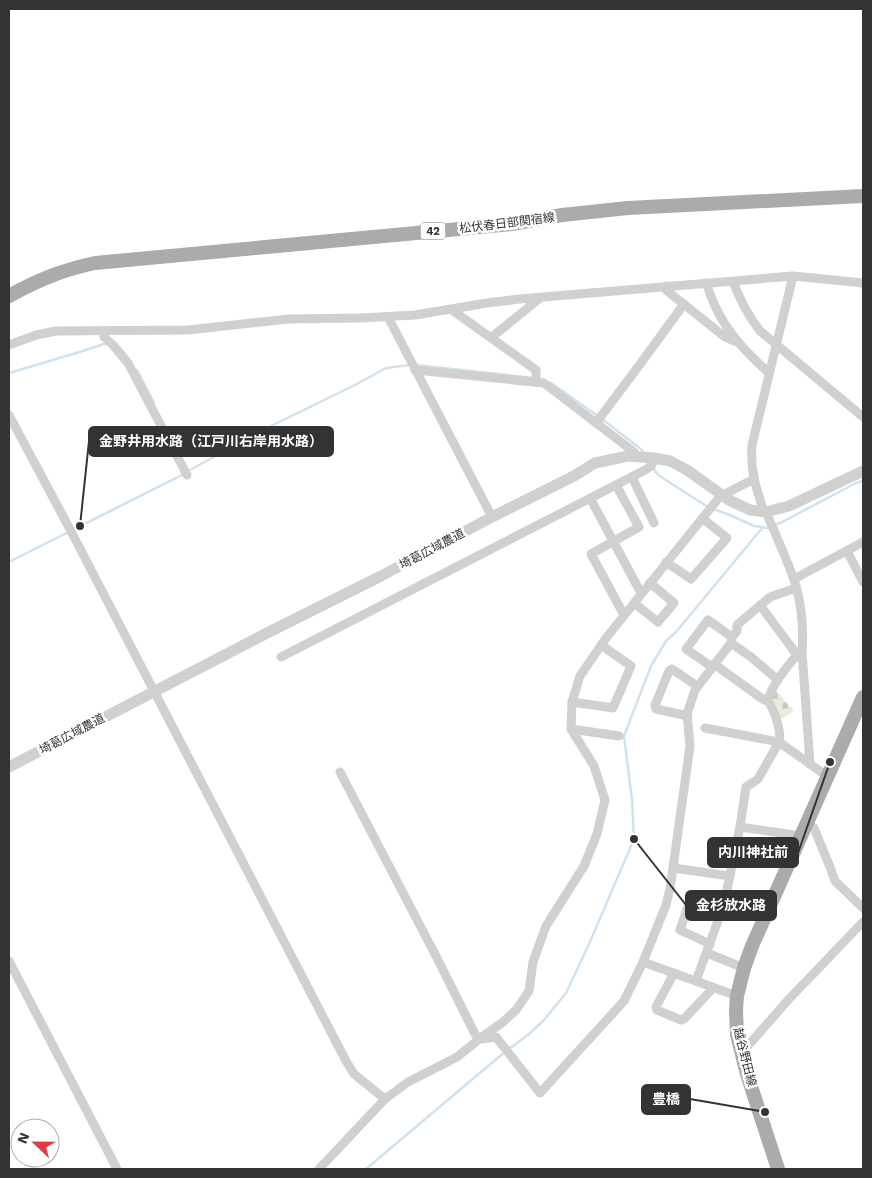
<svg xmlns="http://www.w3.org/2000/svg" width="872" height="1178" viewBox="0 0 872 1178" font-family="'Work Sans','Noto Sans JP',sans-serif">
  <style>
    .cemetery { fill: url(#cemetery-stones) }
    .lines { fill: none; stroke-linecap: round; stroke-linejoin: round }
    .stream { stroke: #cfe2ee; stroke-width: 2.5 }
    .minor { stroke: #d0d0d0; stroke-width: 9 }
    .tertiary { stroke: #d0d0d0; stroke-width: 11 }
    .primary { stroke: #ababab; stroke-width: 14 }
    .labels { text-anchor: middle; stroke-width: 5; stroke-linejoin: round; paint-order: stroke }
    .shield { fill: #fff; stroke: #707070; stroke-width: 1 }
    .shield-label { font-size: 11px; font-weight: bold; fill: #333 }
    .street-label { font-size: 12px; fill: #333; stroke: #fff }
    .leader { fill: none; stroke: #333; stroke-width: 2 }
    .callout-dot { fill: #333; stroke: #fff; stroke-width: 2 }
    .callout { fill: #333; stroke: #333; stroke-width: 2 }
    .callout-label { font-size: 14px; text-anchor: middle; font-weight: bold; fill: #fff }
  </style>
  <defs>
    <pattern id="cemetery-stones" width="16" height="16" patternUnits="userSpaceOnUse" patternTransform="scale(1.25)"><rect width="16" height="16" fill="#e6ecdf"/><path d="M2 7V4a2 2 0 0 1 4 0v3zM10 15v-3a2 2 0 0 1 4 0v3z" fill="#c6cbc0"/></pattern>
  </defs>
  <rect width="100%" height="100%" fill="#fff"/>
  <!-- cemetery -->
  <polygon class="cemetery" points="775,689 794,711 780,720 772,701"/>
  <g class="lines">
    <!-- stream -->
    <g class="stream">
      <polyline points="415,365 534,378"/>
      <polyline points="137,370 154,403"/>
      <polyline points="9,373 73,354 107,343"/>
      <polyline points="551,383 598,416"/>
      <polyline points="602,419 642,450 644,454"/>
      <polyline points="652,467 658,475 708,507"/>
      <polyline points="188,471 271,426 355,385 386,368 410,365"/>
      <polyline points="713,509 730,515 754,526 767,528 782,522 856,483 863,481"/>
      <polyline points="9,562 184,474"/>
      <polyline points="366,1169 500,1056 529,1034 544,1020 566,993 589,944 634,839 632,800 624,736 651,666 666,641 676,632 763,527"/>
    </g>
    <!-- minor -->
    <g class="minor">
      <path d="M733,282C741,301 747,314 760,331L863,417"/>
      <path d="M707,283C708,291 712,298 715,306C728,334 747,353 769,373"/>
      <polyline points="666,286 666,290 725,337 737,342"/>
      <polyline points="452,310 536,370 536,382"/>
      <polyline points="388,317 492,517"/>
      <polyline points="104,331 104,337 113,345 128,363 187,475"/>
      <polyline points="492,337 540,298"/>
      <polyline points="9,345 36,335 56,331 188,330 289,319 360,318 415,315 487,303 519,299 793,276 863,283"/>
      <polyline points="415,370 544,383 634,452 635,457"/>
      <polyline points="9,415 73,535 346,1061 354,1074 385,1099"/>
      <polyline points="596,423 638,367 684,304"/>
      <polyline points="632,477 654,523"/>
      <polyline points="616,485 639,527 591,554 624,615"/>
      <polyline points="723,495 754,479"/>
      <polyline points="590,498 641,593"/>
      <path d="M764,512C756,488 750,470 752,445L793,276"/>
      <path d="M766,512C775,533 785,555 793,577C801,598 804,629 802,651L810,764"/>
      <polyline points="847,551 863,582"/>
      <polyline points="666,562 691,579 727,538 702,518"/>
      <polyline points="794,579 863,542"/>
      <polyline points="634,603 658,622 674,603 650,583"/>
      <polyline points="760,605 797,655"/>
      <polyline points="731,643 751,657 778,680"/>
      <polyline points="281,657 647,469 652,465 654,458"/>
      <polyline points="714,664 764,700 768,701"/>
      <polyline points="712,667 686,649 708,620 732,637"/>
      <polyline points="572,702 613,708 631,666 601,645"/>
      <polyline points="688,716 656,709 655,705 669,671 672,669 697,686"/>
      <polyline points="705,728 779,742 827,776"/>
      <polyline points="571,729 619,736"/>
      <polyline points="340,772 438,960 478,1040"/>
      <polyline points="807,824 814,828 830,867 835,881 863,908"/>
      <polyline points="740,827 801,836"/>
      <polyline points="673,868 730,876"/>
      <polyline points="710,944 680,930 688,906 722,914"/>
      <polyline points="707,953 744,968"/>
      <polyline points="9,961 117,1169"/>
      <polyline points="643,962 737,996"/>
      <polyline points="674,973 656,1007 657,1010 681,1020 684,1019 713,988"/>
      <path d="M696,981L724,904L740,827L746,787L758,779L779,742C782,731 774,710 768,701C770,687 792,659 802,651"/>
      <polyline points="480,1039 496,1037 540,1093 624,1001 643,962 666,905 670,889 690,746 687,714 695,690 731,643 732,637 737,631 737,625 770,597 796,588"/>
      <polyline points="741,1050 746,1048 789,999 863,922"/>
      <polyline points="319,1169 385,1099 408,1082 457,1057 478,1040 503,1022 516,1010 529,991 533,962 546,926 584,866 597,834 605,800 594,766 571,729 572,702 580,676 606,638 722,494"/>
    </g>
    <!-- tertiary -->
    <polyline class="tertiary" points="9,767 269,632 381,576 492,517 574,476 595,463 628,456 654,458 670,461 687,470 729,500 750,510 766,512 789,506 863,471"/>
    <!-- primary -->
    <g class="primary">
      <path d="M9,296C38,280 62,270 95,263L512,224L562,215L628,208L863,196"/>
      <polyline points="778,1169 747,1074 737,1035 736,1010 737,996 744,968 752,946 863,697"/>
    </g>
  </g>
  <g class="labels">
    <!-- shield labels -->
    <rect class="shield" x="420.5" y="222.5" width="25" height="17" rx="4"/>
    <g class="shield-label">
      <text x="433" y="235">42</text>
    </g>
    <!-- street labels -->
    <g class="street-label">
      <text transform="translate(507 223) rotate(-7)" y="4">松伏春日部関宿線</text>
      <text transform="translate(432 549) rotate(-28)" y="4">埼葛広域農道</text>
      <text transform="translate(72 734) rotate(-28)" y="4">埼葛広域農道</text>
      <text transform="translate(745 1057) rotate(76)" y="4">越谷野田線</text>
    </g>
  </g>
  <!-- callouts -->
  <path class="leader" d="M80 526L89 441M830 762L798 853M634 839L686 905M765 1112L690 1099"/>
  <g class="callout-dot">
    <circle cx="80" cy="526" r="5"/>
    <circle cx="830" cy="762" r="5"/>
    <circle cx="634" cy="839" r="5"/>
    <circle cx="765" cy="1112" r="5"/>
  </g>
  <g class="callout">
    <rect x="89" y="427" width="244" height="29" rx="5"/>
    <rect x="708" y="838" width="90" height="29" rx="5"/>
    <rect x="686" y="891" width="90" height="29" rx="5"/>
    <rect x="642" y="1085" width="48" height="29" rx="5"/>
  </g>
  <g class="callout-label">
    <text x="211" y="446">金野井用水路（江戸川右岸用水路）</text>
    <text x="753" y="857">内川神社前</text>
    <text x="731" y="910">金杉放水路</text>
    <text x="666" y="1104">豊橋</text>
  </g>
  <!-- border -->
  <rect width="872" height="1178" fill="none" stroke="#333333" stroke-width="20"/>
  <!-- north arrow -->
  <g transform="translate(35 1143) rotate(292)"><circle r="24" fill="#ffffff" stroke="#adadad"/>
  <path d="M0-4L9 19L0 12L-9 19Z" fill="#e63946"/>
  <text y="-8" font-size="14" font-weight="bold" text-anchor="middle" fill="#333333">N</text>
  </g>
</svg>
